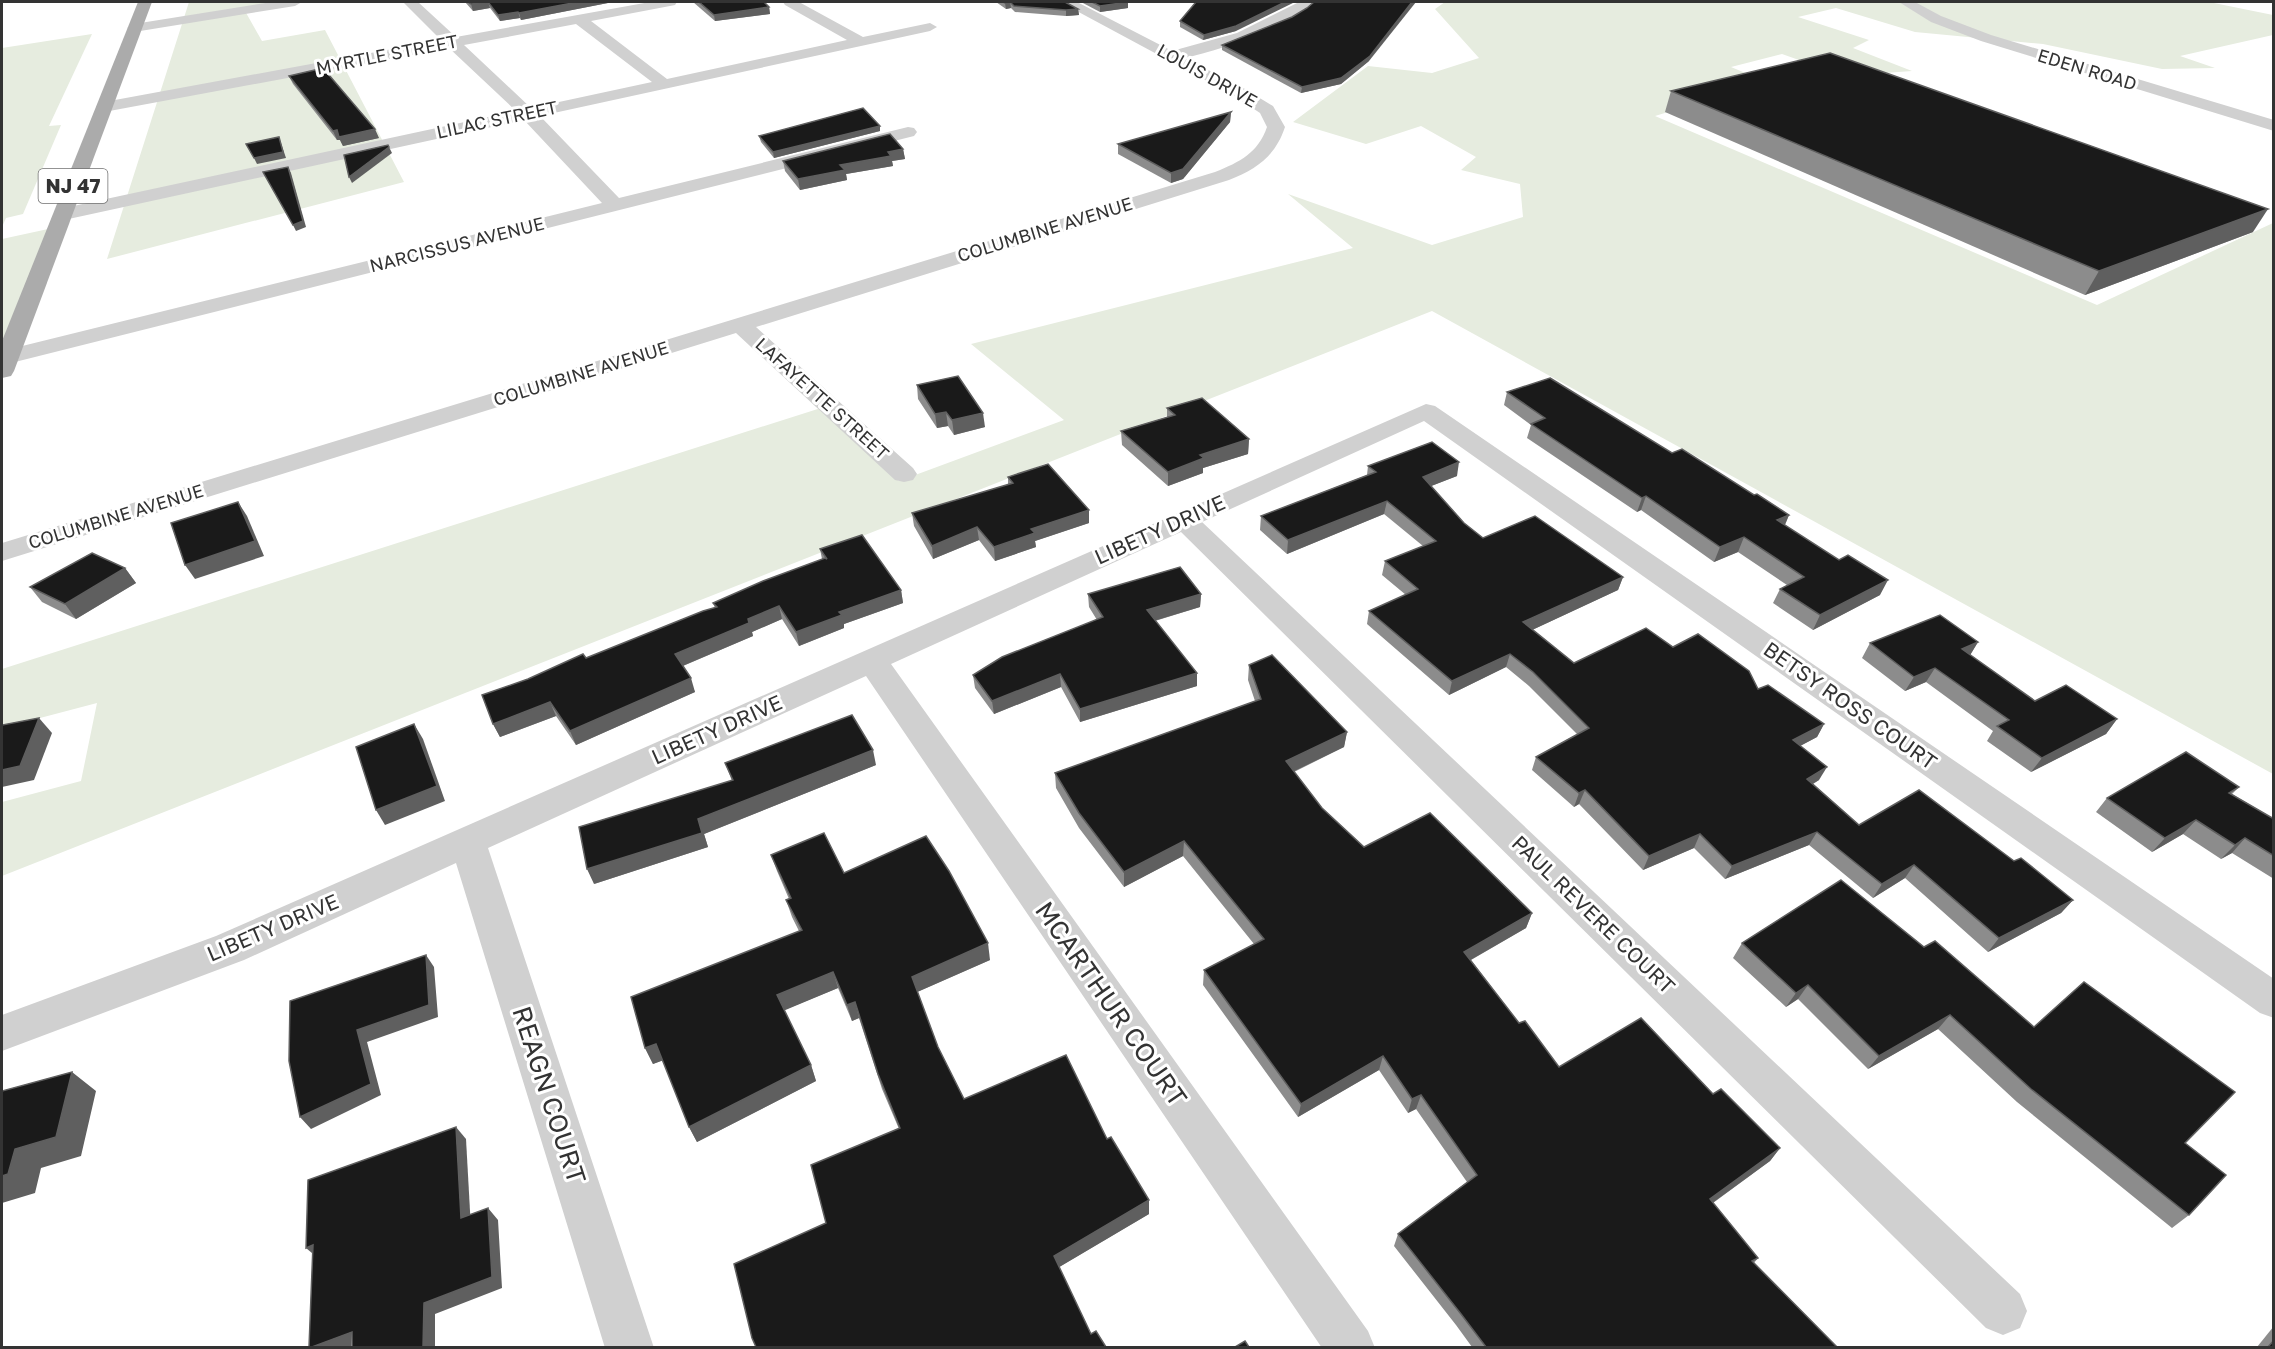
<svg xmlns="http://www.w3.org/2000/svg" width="2275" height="1349" viewBox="0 0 2275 1349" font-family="'Golos Text',sans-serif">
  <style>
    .green { fill: #e6ecdf }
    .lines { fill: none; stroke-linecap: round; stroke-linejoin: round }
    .minor { fill: #d0d0d0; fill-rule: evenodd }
    .primary { fill: #ababab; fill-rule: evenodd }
    .wall { fill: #8c8c8c }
    .shaded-wall { fill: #5f5f5f }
    .building { fill: #1a1a1a; stroke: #5f5f5f; stroke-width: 1.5 }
    .labels { text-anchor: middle; stroke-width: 6; stroke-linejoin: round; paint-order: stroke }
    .far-street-label { font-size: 18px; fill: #333; stroke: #fff }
    .shield { fill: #fff; stroke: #707070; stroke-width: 1.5 }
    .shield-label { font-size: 20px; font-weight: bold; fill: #333 }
    .street-label { font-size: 21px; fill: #333; stroke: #fff }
    .near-street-label { font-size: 26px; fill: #333; stroke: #fff }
  </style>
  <rect width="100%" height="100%" fill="#fff"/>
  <!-- green -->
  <g class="green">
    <polygon points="189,2 294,2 245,11 262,41 325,30 404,182 107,259"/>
    <polygon points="1445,2 2209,2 2273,15 2273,35 2180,56 2215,68 2162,69 2043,44 1915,32 1836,8 1798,17 1869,40 1853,48 1912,71 1844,76 1782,54 1731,67 1767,82 1655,116 2097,305 2273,223 2273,774 1432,311 2,876 2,802 81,781 97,703 2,728 2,669 824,407 899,481 1064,420 971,344 1353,248 1288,194 1432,245 1523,217 1520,184 1461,170 1476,157 1421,126 1366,144 1293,122 1368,66 1432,73 1479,58 1435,9"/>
    <polygon points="92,34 49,126 61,125 23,214 6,218 2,227 2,48"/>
    <polygon points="62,226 4,369 2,369 2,239"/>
  </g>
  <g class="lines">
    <!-- minor -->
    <g class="minor">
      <polygon points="272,2 302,2 295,6 134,32 127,28 134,24"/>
      <path d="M403,2H418L456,37L650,2H677L675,5L670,6L591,21L667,79L847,40L785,5L783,2H799L863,37L930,23L937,27L930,31L540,116L619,198L908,127L914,128L917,132L914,136L15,362L2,363V351L602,203L524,120L64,220L57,218L54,214L57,210L64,208L516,111L449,48L104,112L96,107L104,102L441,40ZM576,24L652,82L531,108L464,45Z"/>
      <path d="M1060,2H1077L1172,51L1237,33L1299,2H1315C1294,27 1217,51 1185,58L1245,89L1273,106L1285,127C1275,157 1256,169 1229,180L756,327L913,468L917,474L913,480L904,482L895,480L736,333L2,561V543L1215,172C1240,162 1258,153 1267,127L1260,113L1233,95Z"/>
      <polygon points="1899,2 1915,2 1941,16 1991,35 2274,120 2274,131 1981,41 1931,22"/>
      <polygon points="1426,404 1435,406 2274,979 2274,1018 2260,1013 1424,421 1202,522 2020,1294 2027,1311 2020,1328 2003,1335 1986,1328 1181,532 891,664 1368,1331 1375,1348 1322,1348 866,676 488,848 654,1348 605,1348 456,863 244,960 2,1051 2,1015 216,936"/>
    </g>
    <!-- primary -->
    <polygon class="primary" points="138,2 152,2 14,371 11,376 2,378 2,341"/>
  </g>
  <!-- wall -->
  <g class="wall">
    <polygon points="465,2 613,2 521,20 520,18 500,21 490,8 473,11"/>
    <polygon points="693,2 764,2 769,7 770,14 715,21"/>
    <polygon points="996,2 1065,2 1078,9 1079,15 1066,16 1015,12 1011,8 1006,9"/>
    <polygon points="1081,2 1128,2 1128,8 1100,12"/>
    <polygon points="1180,21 1236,31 1203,40 1180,27"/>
    <polygon points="1222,45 1369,61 1341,84 1301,93 1222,50"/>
    <polygon points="289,76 379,138 343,146 340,140 337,140 293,84"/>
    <polygon points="1671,91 2253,232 2085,295 1665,112"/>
    <polygon points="1231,112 1230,122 1183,179 1171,183 1118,154 1118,144"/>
    <polygon points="880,131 774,158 761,142 759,136"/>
    <polygon points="903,149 905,159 892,161 893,166 846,174 847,180 800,190 785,171 783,161"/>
    <polygon points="917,385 985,427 954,435 948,426 937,428 918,399"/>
    <polygon points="1507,392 1672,453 1754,495 1789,515 1785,525 1880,595 1813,630 1773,603 1780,589 1787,585 1738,552 1714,562 1641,510 1637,512 1527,438 1531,425 1504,405"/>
    <polygon points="1167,408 1249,439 1248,454 1203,468 1203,473 1168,486 1122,445 1121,431 1167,417"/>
    <polygon points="1368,466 1457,476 1431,486 1464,523 1483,538 1623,577 1618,590 1532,630 1574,663 1673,647 1758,689 1824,724 1817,737 1800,746 1819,780 1813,784 1859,825 2014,861 2073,900 2061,913 1988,952 1905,878 1873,898 1809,845 1725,879 1694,848 1643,870 1579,804 1574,807 1532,770 1536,757 1577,734 1529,686 1506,667 1449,695 1367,624 1369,611 1406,595 1382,575 1385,561 1423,546 1384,514 1287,554 1260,530 1261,516 1367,475"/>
    <polygon points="1008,477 1089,523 1035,541 1036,547 995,561 979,540 933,559 914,526 912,513 1008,485"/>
    <polygon points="820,549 901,590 903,603 844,624 844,628 799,646 782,619 752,632 753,636 683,666 695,692 576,745 556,716 500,737 493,724 586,658 715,608 713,603 822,559"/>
    <polygon points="125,568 136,583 76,619 42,602 30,587"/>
    <polygon points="1088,594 1201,594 1200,607 1155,621 1197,673 1197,686 1080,722 1061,687 994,714 975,688 973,675 1097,620 1089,607"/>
    <polygon points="1978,642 1970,655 2035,701 2117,719 2106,734 2031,772 1987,741 1993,731 1926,682 1905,691 1862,658 1870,643"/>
    <polygon points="1249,665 1347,732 1344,747 1294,772 1322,808 1364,847 1532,913 1526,928 1471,960 1519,1023 1559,1067 1713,1094 1780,1148 1770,1161 1713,1203 1758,1258 1754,1263 1837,1347 1472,1347 1456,1325 1394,1246 1398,1234 1467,1182 1416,1109 1408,1113 1379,1070 1298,1117 1203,985 1204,970 1254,944 1183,856 1124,887 1079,828 1056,788 1055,773 1255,701 1248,680"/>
    <polygon points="725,763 876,765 704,834 708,847 594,884 732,781"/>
    <polygon points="2239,787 2232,794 2274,819 2274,879 2232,853 2221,859 2183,834 2152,852 2096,812 2107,798"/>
    <polygon points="771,855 844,873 990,960 917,992 938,1047 964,1099 1107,1139 1149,1200 1149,1214 1059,1267 1091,1334 1106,1347 826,1223 899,1129 882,1089 859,1018 852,1021 838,988 784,1010 811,1065 816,1081 697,1142 689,1127 663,1060 653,1064 645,1048 799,931 792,917 786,900 789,899 777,871"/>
    <polygon points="1742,943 1924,947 2034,1027 2185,1143 2189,1215 2172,1228 2017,1102 1938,1029 1868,1069 1798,999 1786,1007 1733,958"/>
    <polygon points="2274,1326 2274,1347 2257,1347"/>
  </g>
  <!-- shaded-wall -->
  <g class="shaded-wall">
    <polygon points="488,2 490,8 473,11 471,4"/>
    <polygon points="578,2 613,2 521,20 519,13"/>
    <polygon points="1010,2 1011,8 1006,9 1005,3"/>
    <polygon points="1128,2 1128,8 1100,12 1100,6"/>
    <polygon points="1285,2 1295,2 1236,31 1203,40 1204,35"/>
    <polygon points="1412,2 1416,2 1369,61 1341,84 1301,93 1302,87"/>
    <polygon points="769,7 770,14 715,21 714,15"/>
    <polygon points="1078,9 1079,15 1066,16 1066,10"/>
    <polygon points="518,12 520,18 500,21 498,15"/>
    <polygon points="1231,112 1230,122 1183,179 1171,183 1171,173"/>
    <polygon points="880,126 880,131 774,158 773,152"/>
    <polygon points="375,129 379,138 343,146 340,140 337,140 333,131"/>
    <polygon points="279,137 286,158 257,164 254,158"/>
    <polygon points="389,147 392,153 352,183 349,177"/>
    <polygon points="903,149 905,159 892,161 893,166 846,174 847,180 800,190 798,179 840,165 888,152"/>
    <polygon points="288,167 291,173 306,227 296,231 293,225"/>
    <polygon points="2268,209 2253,232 2085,295 2099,271"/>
    <polygon points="946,412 948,426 937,428 935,414"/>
    <polygon points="983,413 985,427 954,435 952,420"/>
    <polygon points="1249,439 1248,454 1203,468 1203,473 1168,486 1168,472 1200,455"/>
    <polygon points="1459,462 1457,476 1421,490 1423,477"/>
    <polygon points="1646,496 1641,510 1637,512 1642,498"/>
    <polygon points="1387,501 1384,514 1287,554 1288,540"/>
    <polygon points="238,502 247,516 264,556 195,579 185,565"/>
    <polygon points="1089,510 1089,523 1035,541 1036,547 995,561 994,547 1031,529"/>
    <polygon points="1789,515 1783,529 1777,520"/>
    <polygon points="977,527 979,540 933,559 932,546"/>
    <polygon points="1744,537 1738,552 1714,562 1720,547"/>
    <polygon points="125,568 136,583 76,619 65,604"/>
    <polygon points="1623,577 1618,590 1519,636 1523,622"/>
    <polygon points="1888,580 1880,595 1813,630 1820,615"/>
    <polygon points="901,590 903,603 844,624 844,628 799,646 796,632 839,612"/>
    <polygon points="1201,594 1200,607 1147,623 1147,610"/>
    <polygon points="779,606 782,619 752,632 753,636 680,667 675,654 748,619"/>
    <polygon points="1978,642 1969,657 1962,649"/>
    <polygon points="1510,654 1506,667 1449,695 1452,681"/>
    <polygon points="1935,668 1926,682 1905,691 1914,677"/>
    <polygon points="1197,673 1197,686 1080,722 1080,709"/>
    <polygon points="1060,674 1061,687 994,714 992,701"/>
    <polygon points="691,678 695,692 576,745 570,731"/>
    <polygon points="550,702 556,716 500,737 493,724"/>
    <polygon points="39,718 52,733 34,780 2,787 2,770"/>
    <polygon points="2117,719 2106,734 2031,772 2042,758"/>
    <polygon points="414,724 423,739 445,801 385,825 376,810"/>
    <polygon points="1824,724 1817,737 1785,754 1793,740"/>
    <polygon points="1347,732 1344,747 1284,776 1286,761"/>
    <polygon points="873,750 876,765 704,834 708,847 594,884 587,869 698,819"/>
    <polygon points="1827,767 1819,780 1799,792 1807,779"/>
    <polygon points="1585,790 1579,804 1574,807 1579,793"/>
    <polygon points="2196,820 2183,834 2152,852 2165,838"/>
    <polygon points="1817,832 1809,845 1725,879 1732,866"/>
    <polygon points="1700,834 1694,848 1643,870 1649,856"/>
    <polygon points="2245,838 2232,853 2221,859 2235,845"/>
    <polygon points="1184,841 1183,856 1124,887 1124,872"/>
    <polygon points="1914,865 1905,878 1873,898 1882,884"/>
    <polygon points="2073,900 2061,913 1988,952 1999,938"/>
    <polygon points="1532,913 1526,928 1460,966 1464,952"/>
    <polygon points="988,943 990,960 915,993 912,977"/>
    <polygon points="426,955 434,967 438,1017 367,1042 381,1095 311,1129 300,1117 357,1030"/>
    <polygon points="833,972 838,988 783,1011 777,995"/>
    <polygon points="1808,985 1798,999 1786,1007 1796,993"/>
    <polygon points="855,1002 859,1018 852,1021 847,1005"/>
    <polygon points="1950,1015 1938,1029 1868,1069 1879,1056"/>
    <polygon points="656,1044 664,1060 653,1064 645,1048"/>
    <polygon points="1383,1056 1379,1070 1298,1117 1301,1104"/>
    <polygon points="811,1065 816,1081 697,1142 689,1127"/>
    <polygon points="72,1072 96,1091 81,1156 41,1168 35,1193 2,1203 2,1176 15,1149"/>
    <polygon points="1421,1095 1416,1109 1408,1113 1412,1099"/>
    <polygon points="456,1127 466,1139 471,1229 461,1218"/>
    <polygon points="1780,1148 1770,1161 1700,1212 1710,1199"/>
    <polygon points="1149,1200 1149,1214 1056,1269 1054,1256"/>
    <polygon points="488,1208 498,1220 502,1288 435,1314 435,1347 423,1347 424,1303"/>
    <polygon points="313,1245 319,1259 306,1248"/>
    <polygon points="352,1332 351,1347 312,1347"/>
  </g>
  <!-- building -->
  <g class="building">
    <polygon points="468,2 578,2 519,13 518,12 498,15 488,2 471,4"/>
    <polygon points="699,2 764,2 769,7 714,15"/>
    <polygon points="1003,2 1065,2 1078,9 1066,10 1014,6 1010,2 1005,3"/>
    <polygon points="1092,2 1128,2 1100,6"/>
    <polygon points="1196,2 1285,2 1236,26 1204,35 1180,21"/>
    <polygon points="1314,2 1412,2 1370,56 1341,78 1302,87 1222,45 1292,17 1307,8"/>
    <polygon points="1830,53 2268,209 2099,271 1671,91"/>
    <polygon points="323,68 375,129 339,137 337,130 333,131 289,76"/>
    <polygon points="863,108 880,126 773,152 759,136"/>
    <polygon points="1231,112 1183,169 1171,173 1118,144"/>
    <polygon points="890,134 903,149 888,152 891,156 840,165 845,170 798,179 783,161"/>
    <polygon points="279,137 283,152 254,158 246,144"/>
    <polygon points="388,145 389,147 349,177 344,155"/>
    <polygon points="288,167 303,221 293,225 263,172"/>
    <polygon points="958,376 983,413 952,420 946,412 935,414 917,385"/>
    <polygon points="1550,378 1672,453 1682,449 1754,495 1757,494 1789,515 1777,520 1839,560 1848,555 1888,580 1820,615 1780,589 1804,577 1744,537 1720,547 1646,496 1642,498 1531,424 1545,418 1507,392"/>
    <polygon points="1202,398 1249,439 1200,455 1204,458 1168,472 1121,431 1175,415 1167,408"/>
    <polygon points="1432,442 1459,462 1423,477 1464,523 1483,538 1535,516 1623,577 1523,622 1574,663 1646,628 1673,647 1698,634 1749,671 1758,689 1768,685 1824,724 1793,740 1827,767 1807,779 1859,825 1919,790 2014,861 2021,858 2073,900 1999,938 1914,865 1882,884 1817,832 1732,866 1700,834 1649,856 1585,790 1579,793 1536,757 1589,728 1533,672 1510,654 1452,681 1369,611 1418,589 1385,561 1436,541 1387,501 1288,540 1261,516 1376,472 1368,466"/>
    <polygon points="1048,464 1089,510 1031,529 1035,533 994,547 977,527 932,546 912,513 1013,483 1008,477"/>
    <polygon points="238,502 255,541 185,565 171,523"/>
    <polygon points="862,535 901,590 839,612 842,615 796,632 779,606 748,619 749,623 675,654 691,678 570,731 550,702 493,724 482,695 528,679 583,654 586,658 703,611 717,607 713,603 763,581 825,558 827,559 820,549"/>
    <polygon points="92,553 125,568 65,604 30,587"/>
    <polygon points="1180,567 1201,594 1147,610 1197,673 1080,709 1060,674 992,701 973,675 1002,657 1103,617 1088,594"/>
    <polygon points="1940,615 1978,642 1962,649 2035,701 2066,685 2117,719 2042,758 1997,726 2009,720 1935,668 1914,677 1870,643"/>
    <polygon points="1272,655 1347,732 1286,761 1322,808 1364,847 1430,813 1532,913 1464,952 1519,1023 1525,1021 1559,1067 1641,1018 1713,1094 1721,1089 1780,1148 1710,1199 1758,1258 1752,1261 1837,1347 1486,1347 1461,1314 1398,1234 1477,1175 1421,1095 1412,1099 1383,1056 1301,1104 1204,970 1264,939 1184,841 1124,872 1079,813 1055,773 1261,699 1249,665"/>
    <polygon points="852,715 873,750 698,819 702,833 587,869 579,827 733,780 725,763"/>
    <polygon points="39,718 20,766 2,770 2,725"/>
    <polygon points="414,724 437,786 376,810 356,747"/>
    <polygon points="2186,752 2239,787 2229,793 2274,819 2274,856 2245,838 2235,845 2196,820 2165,838 2107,798"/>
    <polygon points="824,833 844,873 926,836 949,871 988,943 912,977 938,1047 964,1099 1066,1055 1107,1139 1111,1137 1149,1200 1054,1256 1091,1334 1096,1331 1106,1347 756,1347 752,1338 734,1264 826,1223 811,1165 900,1128 878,1074 855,1002 847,1005 833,972 777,995 811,1065 689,1127 656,1044 645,1048 631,997 802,930 786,900 791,898 771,855"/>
    <polygon points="1841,880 1924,947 1935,941 2034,1027 2084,982 2235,1092 2185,1143 2226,1175 2189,1215 2031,1089 1950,1015 1879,1056 1808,985 1796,993 1742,943"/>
    <polygon points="426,955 429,1005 357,1030 371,1084 300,1117 289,1061 290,1001"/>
    <polygon points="72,1072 56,1137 15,1149 8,1174 2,1176 2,1091"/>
    <polygon points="456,1127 461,1218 488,1208 492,1277 424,1303 423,1347 352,1347 352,1332 312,1347 309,1347 313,1245 306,1248 308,1180"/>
    <polygon points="2274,1340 2274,1347 2268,1347"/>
    <polygon points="1245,1341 1249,1347 1235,1347"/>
  </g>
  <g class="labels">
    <!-- far-street labels -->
    <g class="far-street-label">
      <text transform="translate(387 55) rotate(-11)" y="6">MYRTLE STREET</text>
      <text transform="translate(2087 70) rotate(17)" y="6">EDEN ROAD</text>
      <text transform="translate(1207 76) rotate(29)" y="6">LOUIS DRIVE</text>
      <text transform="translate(497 120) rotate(-12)" y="6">LILAC STREET</text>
      <text transform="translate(1045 230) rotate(-17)" y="6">COLUMBINE AVENUE</text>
      <text transform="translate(457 245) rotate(-14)" y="6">NARCISSUS AVENUE</text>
      <text transform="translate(581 374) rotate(-17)" y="6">COLUMBINE AVENUE</text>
      <text transform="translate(822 399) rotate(42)" y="6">LAFAYETTE STREET</text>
      <text transform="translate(116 517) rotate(-17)" y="6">COLUMBINE AVENUE</text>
    </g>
    <!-- shield labels -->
    <rect class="shield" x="38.5" y="169" width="69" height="34" rx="4.5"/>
    <g class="shield-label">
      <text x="73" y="193">NJ 47</text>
    </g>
    <!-- street labels -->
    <g class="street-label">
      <text transform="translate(1160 530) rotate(-24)" y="7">LIBETY DRIVE</text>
      <text transform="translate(1850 706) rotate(35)" y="7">BETSY ROSS COURT</text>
      <text transform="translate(717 730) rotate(-24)" y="7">LIBETY DRIVE</text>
      <text transform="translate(1593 915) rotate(44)" y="7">PAUL REVERE COURT</text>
      <text transform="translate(273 928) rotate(-23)" y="7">LIBETY DRIVE</text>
    </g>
    <!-- near-street labels -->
    <g class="near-street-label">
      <text transform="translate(1111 1004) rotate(55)" y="9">MCARTHUR COURT</text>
      <text transform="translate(549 1095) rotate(72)" y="9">REAGN COURT</text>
    </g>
  </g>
  <!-- border -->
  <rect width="2275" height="1349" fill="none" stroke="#333333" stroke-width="6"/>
</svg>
